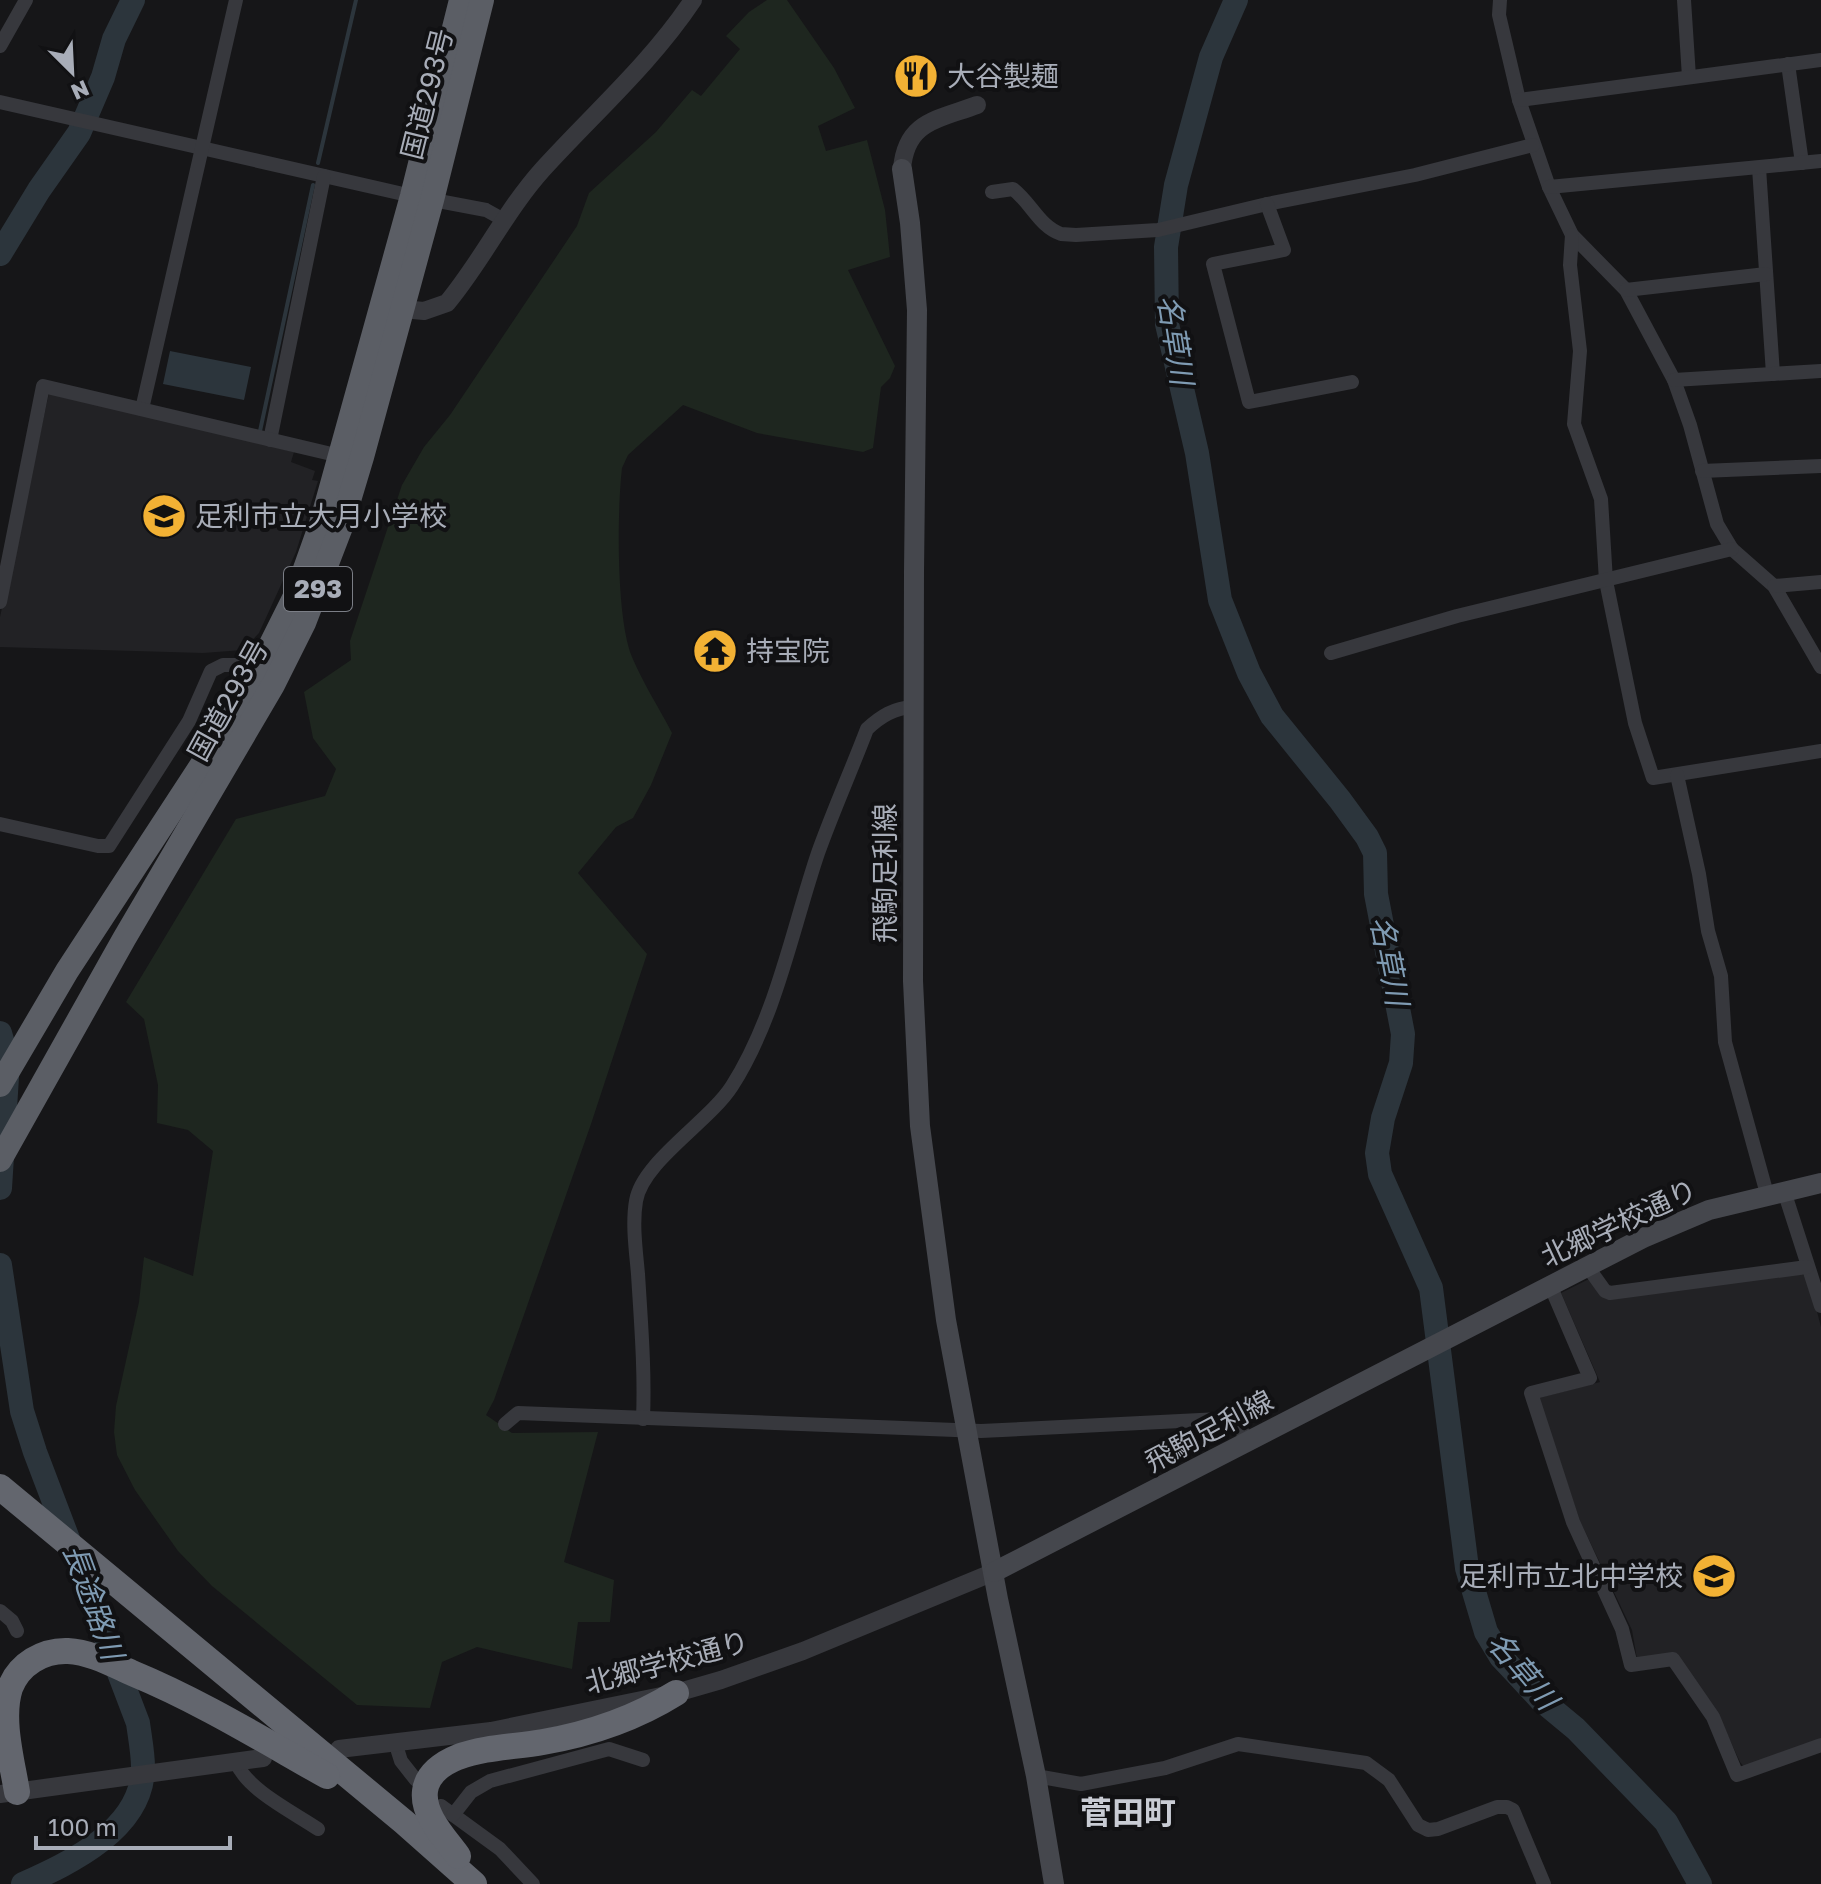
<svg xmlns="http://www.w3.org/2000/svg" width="1821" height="1884" viewBox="0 0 1821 1884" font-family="'Golos Text','Noto Sans JP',sans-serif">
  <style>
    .built { fill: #222225 }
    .green { fill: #1e261f }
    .water { fill: #2c353c }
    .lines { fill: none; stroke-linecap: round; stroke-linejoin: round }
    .stream { stroke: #2c353c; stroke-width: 4 }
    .river { stroke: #2c353c; stroke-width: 24 }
    .minor { stroke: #37383d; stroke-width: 14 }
    .tertiary { stroke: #37383d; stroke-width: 18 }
    .secondary { stroke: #45474d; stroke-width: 20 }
    .trunk { stroke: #5b5e65; stroke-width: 24 }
    .motorway { stroke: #63666e; stroke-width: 26 }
    .labels { text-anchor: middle; stroke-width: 8; stroke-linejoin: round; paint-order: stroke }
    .shield { fill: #111113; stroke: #7b7e86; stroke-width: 2 }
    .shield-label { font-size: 26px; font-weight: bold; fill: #a8adb8 }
    .poi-label { font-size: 28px; fill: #a8adb8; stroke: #111113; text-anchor: start }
    .street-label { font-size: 28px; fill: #a8adb8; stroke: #111113 }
    .water-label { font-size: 30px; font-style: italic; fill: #7f9bb3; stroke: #111113 }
    .quarter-label { font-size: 32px; font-weight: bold; fill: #c9ccd4; stroke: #111113 }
  </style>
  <rect width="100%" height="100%" fill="#161618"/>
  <!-- built -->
  <g class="built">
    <polygon points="49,393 294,452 291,462 315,471 312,480 318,481 296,552 259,633 243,650 203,653 0,647 0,617"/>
    <polygon points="1801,1274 1808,1277 1821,1327 1821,1738 1746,1769 1740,1762 1717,1712 1675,1654 1637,1659 1632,1630 1580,1521 1539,1398 1600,1382 1561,1293 1589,1279 1610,1298"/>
  </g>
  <!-- green -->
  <path class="green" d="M767,0H787L834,68L855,108L818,126L826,151L867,140L885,210L890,257L848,270L895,366L890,378L881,387L873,448L863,452L757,433L683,405L628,455L622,468C617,511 616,618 632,657C643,683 659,708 672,733L651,785L633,818L616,827L578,873L647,954L591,1124L494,1400L486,1415L512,1433L598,1432L564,1562L614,1580L610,1622H578L572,1669L477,1647L442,1662L430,1708L357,1705L212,1586L178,1551L135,1490L117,1455L114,1432L116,1406L139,1302L144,1257L193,1276L213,1151L188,1130L157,1123L158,1085L144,1019L126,1002L236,819L325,796L336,769L313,738L304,692L351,660L350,641L402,485L424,447L450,415L577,226L589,193L656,132L692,90L701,96L740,49L726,36L749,12Z"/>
  <!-- water -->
  <polygon class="water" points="170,351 251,367 244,400 163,384"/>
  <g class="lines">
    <!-- stream -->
    <g class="stream">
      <polyline points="318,163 356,0"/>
      <polyline points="260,431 313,185"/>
    </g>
    <!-- river -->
    <g class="river">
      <polyline points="1236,0 1211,57 1176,185 1166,247 1167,324 1197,453 1220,600 1249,673 1272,716 1340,800 1367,837 1375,853 1376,894 1403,1034 1401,1063 1383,1118 1377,1153 1380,1174 1431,1288 1467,1568 1486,1632 1501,1657 1516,1673 1541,1700 1576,1729 1666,1822 1700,1884"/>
      <polyline points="0,254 39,190 79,133 103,77 114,39 133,0"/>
      <polyline points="0,1033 8,1061 0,1188"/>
      <path d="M0,1265L22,1411L35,1452L138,1723C140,1738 143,1753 143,1767C143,1829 70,1863 23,1884"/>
    </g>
    <!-- minor -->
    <g class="minor">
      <polyline points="1500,0 1499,15 1519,100 1549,187 1572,235 1626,290 1674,380 1690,425 1717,524 1732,549 1774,586 1821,667"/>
      <polyline points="1684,0 1689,77"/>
      <polyline points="0,46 26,0"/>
      <polyline points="1788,64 1802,163"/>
      <polyline points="1519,100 1821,60"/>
      <polyline points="0,102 412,196 486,210 504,220"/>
      <polyline points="1759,168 1773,374"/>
      <polyline points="1549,187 1821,161"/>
      <path d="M992,192L1013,189C1032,204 1039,226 1061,234L1076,235L1158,230L1267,204L1415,175L1533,145"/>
      <polyline points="1267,204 1284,250 1213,264 1249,402 1352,382"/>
      <polyline points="1572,235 1570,265 1580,351 1574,424 1601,499 1606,581 1635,723 1653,778 1821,751"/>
      <polyline points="1626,290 1766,274"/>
      <polyline points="1674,380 1821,371"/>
      <polyline points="142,409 236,0"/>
      <polyline points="270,440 324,176"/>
      <polyline points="1702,471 1821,466"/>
      <polyline points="1774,586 1821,582"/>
      <polyline points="0,602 43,386 340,456"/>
      <polyline points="1331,653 1457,616 1732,549"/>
      <polyline points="1677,775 1699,874 1708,931 1721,976 1725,1042 1767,1194"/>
      <polyline points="0,824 98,846 109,846 189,721 211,671 223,665 236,665 259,676"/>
      <polyline points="1784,1191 1821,1306"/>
      <polyline points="1587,1266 1605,1291 1610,1293 1807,1267"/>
      <polyline points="1550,1285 1590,1378 1531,1393 1573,1522 1622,1629 1631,1665 1673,1659 1713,1717 1737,1775 1821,1745"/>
      <path d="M643,1419C645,1371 641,1323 638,1274C636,1251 632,1224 636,1201C642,1162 709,1122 732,1086C776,1017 792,930 818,853C833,811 851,771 867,729C881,716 894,708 913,707"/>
      <polyline points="505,1424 518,1413 981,1431 1220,1419 1236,1423 1249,1441"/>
      <polyline points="0,1611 12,1621 17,1631"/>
      <polyline points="395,1742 401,1761 416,1780"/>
      <path d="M236,1762C247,1790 293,1812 318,1829"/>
      <polyline points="1036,1776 1081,1784 1165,1768 1238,1744 1366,1763 1389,1780 1418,1825 1428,1830 1438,1829 1497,1807 1507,1807 1513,1810 1544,1884"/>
      <polyline points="441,1806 500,1849 533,1884"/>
      <polyline points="453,1815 471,1792 490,1781 609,1749 643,1760"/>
    </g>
    <!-- tertiary -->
    <g class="tertiary">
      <path d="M902,169C906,121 937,120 977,105"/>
      <path d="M402,309L424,311L447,303C482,261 506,210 543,169C594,113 651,63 693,0"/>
      <polyline points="339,1749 491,1731 676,1693 721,1680 803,1651 994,1572"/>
      <polyline points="0,1794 263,1758"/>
    </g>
    <!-- secondary -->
    <g class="secondary">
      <polyline points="902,169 910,223 917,310 914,572 913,981 920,1126 946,1320 998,1599 1036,1776 1054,1884"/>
      <polyline points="994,1572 1643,1238 1709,1210 1821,1183"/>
    </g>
    <!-- trunk -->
    <g class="trunk">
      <polyline points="0,1085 67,971 214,746 256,674 296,594 321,524 412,196 461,0"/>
      <polyline points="0,1160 124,939 273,685 304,623 341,527 362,457 432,200 482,0"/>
    </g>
    <!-- motorway -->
    <g class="motorway">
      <polyline points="0,1487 404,1822 474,1884"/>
      <path d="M17,1792C12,1761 0,1719 10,1688C19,1664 43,1650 68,1651C90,1652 112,1664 132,1673C200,1701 263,1740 327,1776"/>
      <path d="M458,1856C445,1838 422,1815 425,1791C427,1774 443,1763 458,1757C485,1747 515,1747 543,1742C589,1734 636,1718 676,1693"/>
    </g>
  </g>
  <!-- icons -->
  <defs>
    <g id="restaurant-disc" transform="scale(2.3)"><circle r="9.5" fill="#f2b134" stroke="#111113"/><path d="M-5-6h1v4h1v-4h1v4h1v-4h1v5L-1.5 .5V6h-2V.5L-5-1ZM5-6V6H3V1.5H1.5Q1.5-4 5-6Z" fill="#111"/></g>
    <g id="school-disc" transform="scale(2.3)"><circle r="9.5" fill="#f2b134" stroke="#111113"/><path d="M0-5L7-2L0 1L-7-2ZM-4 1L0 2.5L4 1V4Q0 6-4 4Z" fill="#111"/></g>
    <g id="temple-disc" transform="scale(2.3)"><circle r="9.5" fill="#f2b134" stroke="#111113"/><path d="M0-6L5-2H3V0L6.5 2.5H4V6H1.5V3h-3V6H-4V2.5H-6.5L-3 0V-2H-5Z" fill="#111"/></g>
  </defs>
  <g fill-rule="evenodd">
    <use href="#restaurant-disc" x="916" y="76"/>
    <use href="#school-disc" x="164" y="516"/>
    <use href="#temple-disc" x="715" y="651"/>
    <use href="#school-disc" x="1714" y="1576"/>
  </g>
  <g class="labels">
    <!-- shield labels -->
    <rect class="shield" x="284" y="567" width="68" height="44" rx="6"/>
    <g class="shield-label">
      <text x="318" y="598">293</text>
    </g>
    <!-- poi labels -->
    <g class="poi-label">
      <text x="947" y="86">大谷製麺</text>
      <text x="195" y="526">足利市立大月小学校</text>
      <text x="746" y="661">持宝院</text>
      <text x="1683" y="1586" text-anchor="end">足利市立北中学校</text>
    </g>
    <!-- street labels -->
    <g class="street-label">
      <text transform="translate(427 94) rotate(-76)" y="10">国道293号</text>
      <text transform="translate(228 700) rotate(-61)" y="10">国道293号</text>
      <text transform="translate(885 873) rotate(-90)" y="10">飛駒足利線</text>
      <text transform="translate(1619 1223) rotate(-25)" y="10">北郷学校通り</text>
      <text transform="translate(1209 1431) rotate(-28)" y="10">飛駒足利線</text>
      <text transform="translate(667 1662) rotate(-15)" y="10">北郷学校通り</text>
    </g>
    <!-- water labels -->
    <g class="water-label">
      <text transform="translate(1175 340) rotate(81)" y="10">名草川</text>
      <text transform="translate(1389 961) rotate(79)" y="10">名草川</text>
      <text transform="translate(93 1602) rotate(70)" y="10">長途路川</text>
      <text transform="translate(1522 1671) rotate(50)" y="10">名草川</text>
    </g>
    <!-- quarter labels -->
    <g class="quarter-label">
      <text x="1128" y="1824">菅田町</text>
    </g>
  </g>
  <!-- north arrow -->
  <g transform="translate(72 72) rotate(156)" stroke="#111113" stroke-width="6" paint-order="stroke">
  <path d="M0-6L14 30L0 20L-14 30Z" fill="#a8adb8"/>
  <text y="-12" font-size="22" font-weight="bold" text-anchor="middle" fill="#a8adb8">N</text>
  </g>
  <!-- scale -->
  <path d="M36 1836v12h194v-12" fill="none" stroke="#a8adb8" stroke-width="4"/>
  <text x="48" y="1836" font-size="24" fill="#a8adb8" stroke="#111113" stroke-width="6" paint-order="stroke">100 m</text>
</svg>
